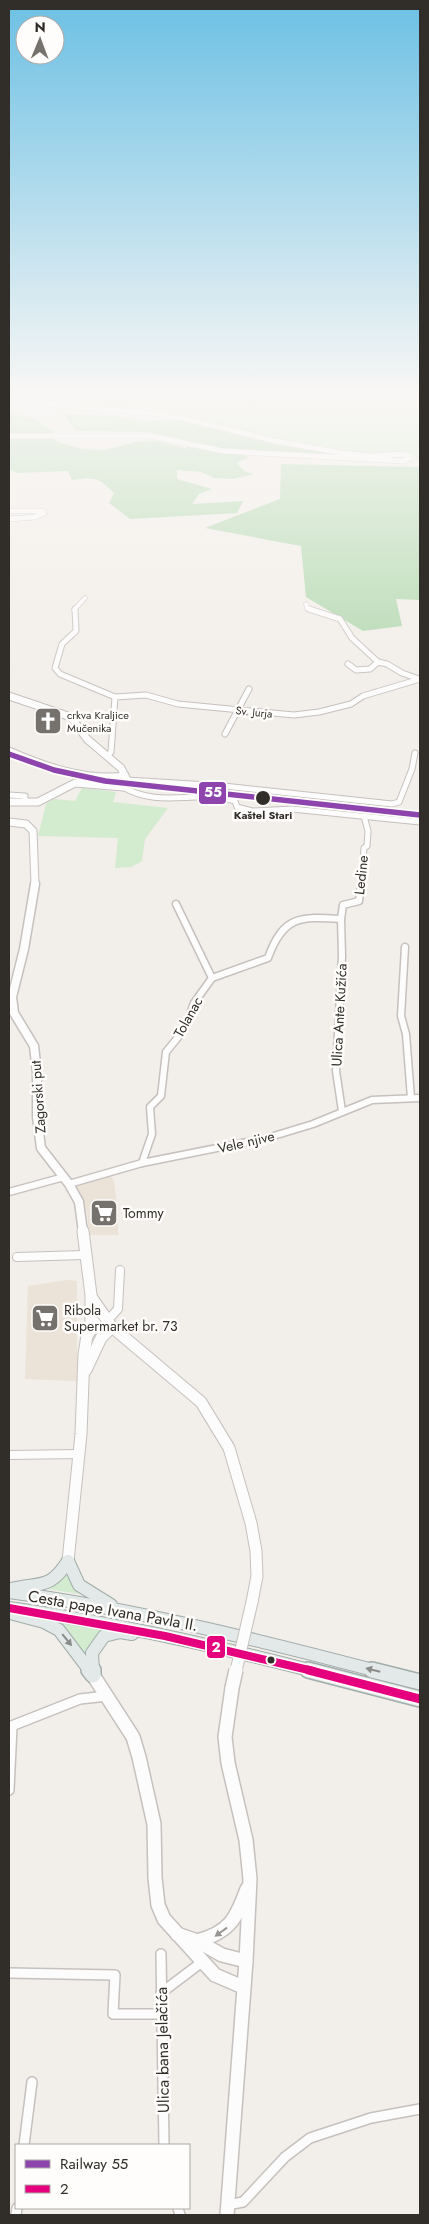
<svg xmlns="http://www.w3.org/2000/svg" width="429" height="2224" viewBox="0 0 429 2224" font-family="Jost,sans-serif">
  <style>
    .built { fill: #ebe2d8 }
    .green { fill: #d3ebcf }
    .forest { fill: #afd7ac }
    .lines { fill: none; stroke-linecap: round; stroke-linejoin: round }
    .street-far4-casing { stroke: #c5c1be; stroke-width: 5 }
    .street-far3-casing { stroke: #c5c1be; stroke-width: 7 }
    .street-far2-casing { stroke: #c5c1be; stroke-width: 9 }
    .street-far1-casing { stroke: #c5c1be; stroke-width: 10 }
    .street-casing { stroke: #c5c1be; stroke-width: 12 }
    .secondary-far4-casing { stroke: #c5c1be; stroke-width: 6 }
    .secondary-far3-casing { stroke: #c5c1be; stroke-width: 9 }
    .secondary-far2-casing { stroke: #c5c1be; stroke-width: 11 }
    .secondary-far1-casing { stroke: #c5c1be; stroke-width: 13 }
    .secondary-casing { stroke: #c5c1be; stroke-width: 16 }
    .primary-far1-casing { stroke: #a1adaa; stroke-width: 14 }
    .primary-casing { stroke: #a1adaa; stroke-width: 18 }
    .street-far4 { stroke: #fdfcfc; stroke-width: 4 }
    .street-far3 { stroke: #fdfcfc; stroke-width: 5 }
    .street-far2 { stroke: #fdfcfc; stroke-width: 6 }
    .street-far1 { stroke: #fdfcfc; stroke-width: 8 }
    .street { stroke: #fdfcfc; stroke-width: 9 }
    .secondary-far4 { stroke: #fdfcfc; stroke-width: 5 }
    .secondary-far3 { stroke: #fdfcfc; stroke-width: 7 }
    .secondary-far2 { stroke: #fdfcfc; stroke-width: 8 }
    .secondary-far1 { stroke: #fdfcfc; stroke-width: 11 }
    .secondary { stroke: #fdfcfc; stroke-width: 13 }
    .primary-far1 { stroke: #e2e9e8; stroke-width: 12 }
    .primary { stroke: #e2e9e8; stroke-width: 15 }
    .secondary-bridge-far1-casing { stroke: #c5c1be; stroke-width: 13; stroke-linecap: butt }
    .secondary-bridge-casing { stroke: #c5c1be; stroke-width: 16; stroke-linecap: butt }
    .secondary-bridge-far1 { stroke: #fdfcfc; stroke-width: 11 }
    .secondary-bridge { stroke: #fdfcfc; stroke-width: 13 }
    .bus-1-far1-casing { stroke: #fefdfb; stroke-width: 11 }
    .bus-1-casing { stroke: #fefdfb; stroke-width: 13 }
    .bus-1-far1 { stroke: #e5007d; stroke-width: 8 }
    .bus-1 { stroke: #e5007d; stroke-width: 9 }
    .rail-1-casing { stroke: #fefdfb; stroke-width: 9 }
    .rail-1 { stroke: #8e44ad; stroke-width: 5.5 }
    .oneway { fill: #8a8c89 }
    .oneway2 { fill: #979593 }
    .stop-dot { fill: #312e2a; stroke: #fefdfb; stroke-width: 2 }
    .labels { text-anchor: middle; stroke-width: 5; stroke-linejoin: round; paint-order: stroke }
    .far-street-label { font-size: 11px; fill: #312e2a; stroke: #fefdfb }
    .far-poi-label { font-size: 11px; fill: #312e2a; stroke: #fefdfb; text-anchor: start }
    .far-stop-label { font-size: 11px; font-weight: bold; fill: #312e2a; stroke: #fefdfb }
    .street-label { font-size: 14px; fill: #312e2a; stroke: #fefdfb }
    .poi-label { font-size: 14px; fill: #312e2a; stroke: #fefdfb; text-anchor: start }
    .near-street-label { font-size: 16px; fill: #312e2a; stroke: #fefdfb }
    .line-badge { stroke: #fefdfb; stroke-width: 2 }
    .badge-label { font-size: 14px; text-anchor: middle; font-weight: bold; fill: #fff }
  </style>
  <rect width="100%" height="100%" fill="#f2eee9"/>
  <!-- built -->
  <g class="built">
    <polygon points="110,1175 114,1181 118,1215 118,1235 89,1235 87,1211 74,1186"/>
    <polygon points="68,1280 77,1281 77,1381 25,1379 28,1286"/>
  </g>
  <!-- green -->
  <g class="green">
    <polygon points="9,391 420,391 420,459 416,458 412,454 402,452 366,454 273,439 176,414 9,398"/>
    <polygon points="82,788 116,792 113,802 168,808 145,839 142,861 131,867 115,868 118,838 38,836 46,804 54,799 75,801"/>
    <polygon points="67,1575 79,1594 48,1589"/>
    <polygon points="62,1620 104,1628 84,1653 62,1624"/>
  </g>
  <!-- forest -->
  <g class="forest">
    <path d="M9,412L37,420L53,431L55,441L82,449L104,450L135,442L154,440L188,449L181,439L147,432L76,431L63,414L115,416L141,421L179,420L278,445L333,454L219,448L249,457L237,463L244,471L254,474L233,479L214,478L201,472L177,470V479L212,489L199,494L192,504L243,501L237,513L130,519L109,503L114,493C98,477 95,477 72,480L68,471L17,473L9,469Z"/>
    <polygon points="281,464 420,467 420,600 396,599 402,626 363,631 306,597 301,546 205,528 280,499"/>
  </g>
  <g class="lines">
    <!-- street-far4 casing -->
    <g class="street-far4-casing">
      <g id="street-far4">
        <polyline points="306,604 307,608 313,610"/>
        <polyline points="74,610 85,598"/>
      </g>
    </g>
    <!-- street-far3 casing -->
    <g class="street-far3-casing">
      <g id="street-far3">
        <polyline points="75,609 76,631 62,644 55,668 60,674 115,697"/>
        <polyline points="309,609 340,619 352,638 378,662 387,664 402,673 419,679"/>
        <polyline points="348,664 356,670 370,669 378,662"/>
        <polyline points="225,734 249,689"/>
        <path d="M9,750C46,766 85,780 126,775"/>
        <polyline points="107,756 111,752 115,697 146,695 178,704 294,715 319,712 351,704 363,696 420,679"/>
        <polyline points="127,780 224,786 392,804 399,802 412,769 415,753"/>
        <path d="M123,787C160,809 196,789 235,801L237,807L252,811L292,809L420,822"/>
        <polyline points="9,795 25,796 25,802"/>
        <polyline points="361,885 364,848 367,846 368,831 364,816"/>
      </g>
    </g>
    <!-- street-far2 casing -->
    <g class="street-far2-casing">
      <g id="street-far2">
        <polyline points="176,904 212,978"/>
        <polyline points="341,919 342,956 336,1071 342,1111"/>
        <polyline points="405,947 401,1016 406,1034 411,1098"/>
        <path d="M212,978L268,958C283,916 300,916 341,919L343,905L359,901L361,884"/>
        <polyline points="142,1163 152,1134 150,1107 161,1096 166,1052 184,1030 194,1003 212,978"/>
        <polyline points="69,1184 142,1163 267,1138 313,1124 372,1100 420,1098"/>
        <polyline points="9,1192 64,1177"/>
      </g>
    </g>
    <!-- street-far1 casing -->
    <g class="street-far1-casing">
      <g id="street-far1">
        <polyline points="17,1257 84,1255"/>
        <polyline points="107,1321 118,1309 120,1270"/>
        <polyline points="9,1455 79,1454"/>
      </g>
    </g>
    <!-- street casing -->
    <g class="street-casing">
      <g id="street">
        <polyline points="9,1727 80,1699 107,1696"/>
        <polyline points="9,1790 12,1727"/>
        <polyline points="161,1954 164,2145"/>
        <polyline points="9,1973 115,1975 113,2014 161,2014"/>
        <polyline points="161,1993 202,1962"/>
        <polyline points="24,2145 32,2082"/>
        <polyline points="227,2205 243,2202 285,2157 310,2138 371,2118 420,2109"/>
        <polyline points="178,2208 180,2215"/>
        <polyline points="16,2215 17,2208"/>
      </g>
    </g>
    <!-- secondary-far4 casing -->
    <g class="secondary-far4-casing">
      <g id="secondary-far4">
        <polyline points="9,400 168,415 276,441 342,453 371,456 405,454 410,458 403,461 223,451 151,436 9,436"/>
        <polyline points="9,511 42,511 44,513 35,517 9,519"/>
      </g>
    </g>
    <!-- secondary-far3 casing -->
    <g class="secondary-far3-casing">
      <g id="secondary-far3">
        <polyline points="9,696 71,717 87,739 121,768 127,780 123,787 75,783 38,802 9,802"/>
        <polyline points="9,822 26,824 33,831 35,885"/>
      </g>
    </g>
    <!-- secondary-far2 casing -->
    <g class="secondary-far2-casing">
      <polyline id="secondary-far2" points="35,884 24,949 12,997 14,1013 34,1046 37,1072 37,1117 41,1148 69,1184 79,1202 83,1232"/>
    </g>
    <!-- secondary-far1 casing -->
    <g class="secondary-far1-casing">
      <g id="secondary-far1">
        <polyline points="83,1231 91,1295 91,1327"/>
        <polyline points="92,1298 112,1327 201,1402 229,1448 251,1523 256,1551 257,1576 252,1602"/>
        <polyline points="86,1370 101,1338 112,1327"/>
        <polyline points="68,1561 81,1434 84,1354 87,1336 95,1323"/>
      </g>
    </g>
    <!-- secondary casing -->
    <g class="secondary-casing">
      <g id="secondary">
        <polyline points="93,1675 133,1737 139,1757 154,1824 155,1878 158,1905 164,1919 215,1975 243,1987"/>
        <polyline points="177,1934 197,1941 222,1955 246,1961"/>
        <path d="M197,1941C230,1932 236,1919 247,1889"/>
        <polyline points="227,2215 246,1961 250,1879 246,1840 228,1763 225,1737 232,1688"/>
      </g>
    </g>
    <!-- primary-far1 casing -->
    <g class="primary-far1-casing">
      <g id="primary-far1">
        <polyline points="68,1561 79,1585 111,1605"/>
        <path d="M11,1589C40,1582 50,1590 68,1561"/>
        <path d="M9,1592C134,1609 255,1639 377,1671"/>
        <path d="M9,1608C112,1622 212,1645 313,1671"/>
        <polyline points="10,1613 44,1622 59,1630 90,1671"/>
        <polyline points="93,1671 92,1653 104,1636 120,1632 132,1634"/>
      </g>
    </g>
    <!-- primary casing -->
    <g class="primary-casing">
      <g id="primary">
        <polyline points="89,1670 93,1675"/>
        <polyline points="93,1670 93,1674"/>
        <polyline points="308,1670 420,1699"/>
        <polyline points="372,1670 420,1682"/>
      </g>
    </g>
    <!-- street-far4 -->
    <use href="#street-far4" class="street-far4"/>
    <!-- street-far3 -->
    <use href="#street-far3" class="street-far3"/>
    <!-- street-far2 -->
    <use href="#street-far2" class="street-far2"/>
    <!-- street-far1 -->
    <use href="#street-far1" class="street-far1"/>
    <!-- street -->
    <use href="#street" class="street"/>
    <!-- secondary-far4 -->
    <use href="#secondary-far4" class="secondary-far4"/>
    <!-- secondary-far3 -->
    <use href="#secondary-far3" class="secondary-far3"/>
    <!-- secondary-far2 -->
    <use href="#secondary-far2" class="secondary-far2"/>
    <!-- secondary-far1 -->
    <use href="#secondary-far1" class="secondary-far1"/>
    <!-- secondary -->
    <use href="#secondary" class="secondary"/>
    <!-- primary-far1 -->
    <use href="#primary-far1" class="primary-far1"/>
    <!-- primary -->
    <use href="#primary" class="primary"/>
    <!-- secondary-bridge-far1 casing -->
    <g class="secondary-bridge-far1-casing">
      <polyline id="secondary-bridge-far1" points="236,1671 252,1602"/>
    </g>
    <!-- secondary-bridge casing -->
    <g class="secondary-bridge-casing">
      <polyline id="secondary-bridge" points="232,1688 236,1670"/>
    </g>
    <!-- secondary-bridge-far1 -->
    <use href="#secondary-bridge-far1" class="secondary-bridge-far1"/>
    <!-- secondary-bridge -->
    <use href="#secondary-bridge" class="secondary-bridge"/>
    <!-- bus-1-far1 casing -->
    <g class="bus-1-far1-casing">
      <polyline id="bus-1-far1" points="9,1608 165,1636 313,1671"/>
    </g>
    <!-- bus-1 casing -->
    <g class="bus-1-casing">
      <polyline id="bus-1" points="308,1670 420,1699"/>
    </g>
    <!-- bus-1-far1 -->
    <use href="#bus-1-far1" class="bus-1-far1"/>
    <!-- bus-1 -->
    <use href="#bus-1" class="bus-1"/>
    <!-- rail-1 casing -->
    <g class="rail-1-casing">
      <polyline id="rail-1" points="9,754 54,770 105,781 420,815"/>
    </g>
    <!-- rail-1 -->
    <use href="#rail-1" class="rail-1"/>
  </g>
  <!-- one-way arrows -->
  <defs><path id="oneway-solid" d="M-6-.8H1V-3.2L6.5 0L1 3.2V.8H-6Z" transform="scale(1.25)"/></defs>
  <g class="oneway">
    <use href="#oneway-solid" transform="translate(67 1640) rotate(51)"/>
    <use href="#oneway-solid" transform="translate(373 1670) rotate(-166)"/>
  </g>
  <use class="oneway2" href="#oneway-solid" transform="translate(221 1932) rotate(144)"/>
  <!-- sky -->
  <linearGradient id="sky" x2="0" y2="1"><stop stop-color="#6cc0e4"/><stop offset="0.56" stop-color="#f9f7f5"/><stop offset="1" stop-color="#f9f7f5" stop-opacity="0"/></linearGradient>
  <rect width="429" height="703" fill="url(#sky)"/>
  <!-- icons -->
  <defs>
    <g id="church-square" transform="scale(1.4375)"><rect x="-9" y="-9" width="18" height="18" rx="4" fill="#75716d" stroke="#fefdfb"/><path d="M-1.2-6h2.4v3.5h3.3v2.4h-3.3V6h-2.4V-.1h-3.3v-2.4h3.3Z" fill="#fff"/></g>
    <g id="supermarket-square" transform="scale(1.4375)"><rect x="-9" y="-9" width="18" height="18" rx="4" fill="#75716d" stroke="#fefdfb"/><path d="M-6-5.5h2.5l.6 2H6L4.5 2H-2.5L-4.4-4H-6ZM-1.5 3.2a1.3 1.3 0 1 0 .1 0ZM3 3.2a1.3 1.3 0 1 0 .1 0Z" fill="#fff"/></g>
  </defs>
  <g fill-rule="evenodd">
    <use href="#church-square" x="48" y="721"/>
    <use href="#supermarket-square" x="104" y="1213"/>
    <use href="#supermarket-square" x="45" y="1318"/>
  </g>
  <!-- markers -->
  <g class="stop-dot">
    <circle cx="263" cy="798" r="8"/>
    <circle cx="271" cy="1660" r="4.5"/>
  </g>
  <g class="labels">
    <!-- far-street labels -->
    <g class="far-street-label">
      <text transform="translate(254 712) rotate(6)" y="4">Sv. Jurja</text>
    </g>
    <!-- far-poi labels -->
    <g class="far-poi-label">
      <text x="67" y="719">crkva Kraljice<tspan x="67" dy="13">Mučenika</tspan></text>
    </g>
    <!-- far-stop labels -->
    <g class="far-stop-label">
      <text x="263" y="819">Kaštel Stari</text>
    </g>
    <!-- street labels -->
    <g class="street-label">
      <text transform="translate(361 875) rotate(-84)" y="5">Ledine</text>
      <text transform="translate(339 1015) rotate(-87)" y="5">Ulica Ante Kužića</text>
      <text transform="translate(188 1017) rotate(-61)" y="5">Tolanac</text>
      <text transform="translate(38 1097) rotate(-94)" y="5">Zagorski put</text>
      <text transform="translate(246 1142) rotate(-13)" y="5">Vele njive</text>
    </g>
    <!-- poi labels -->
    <g class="poi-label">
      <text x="123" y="1218">Tommy</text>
      <text x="64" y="1315">Ribola<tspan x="64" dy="16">Supermarket br. 73</tspan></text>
    </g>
    <!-- near-street labels -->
    <g class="near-street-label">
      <text transform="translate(113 1610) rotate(10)" y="6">Cesta pape Ivana Pavla II.</text>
      <text transform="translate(162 2050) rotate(-91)" y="6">Ulica bana Jelačića</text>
    </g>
  </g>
  <g class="line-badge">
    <rect x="198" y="781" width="29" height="24" rx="5" fill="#8e44ad"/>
    <rect x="206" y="1635" width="20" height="24" rx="5" fill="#e5007d"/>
  </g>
  <g class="badge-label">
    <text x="213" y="797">55</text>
    <text x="216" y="1652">2</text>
  </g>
  <!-- border -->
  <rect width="429" height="2224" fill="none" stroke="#312e2a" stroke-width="20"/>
  <!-- legend -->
  <rect x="15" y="2144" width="175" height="65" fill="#fefdfb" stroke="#acaaa7"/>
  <rect x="25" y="2160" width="25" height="8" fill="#8e44ad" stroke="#acaaa7"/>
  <text x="60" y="2169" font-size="15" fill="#312e2a">Railway 55</text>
  <rect x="25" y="2185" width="25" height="8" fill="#e5007d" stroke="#acaaa7"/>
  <text x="60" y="2194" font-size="15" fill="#312e2a">2</text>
  <!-- north arrow -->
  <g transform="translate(40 40) rotate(1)"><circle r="24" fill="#fefdfb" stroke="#acaaa7"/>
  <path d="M0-4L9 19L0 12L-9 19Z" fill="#75716d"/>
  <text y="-8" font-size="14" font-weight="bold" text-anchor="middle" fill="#312e2a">N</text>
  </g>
</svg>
